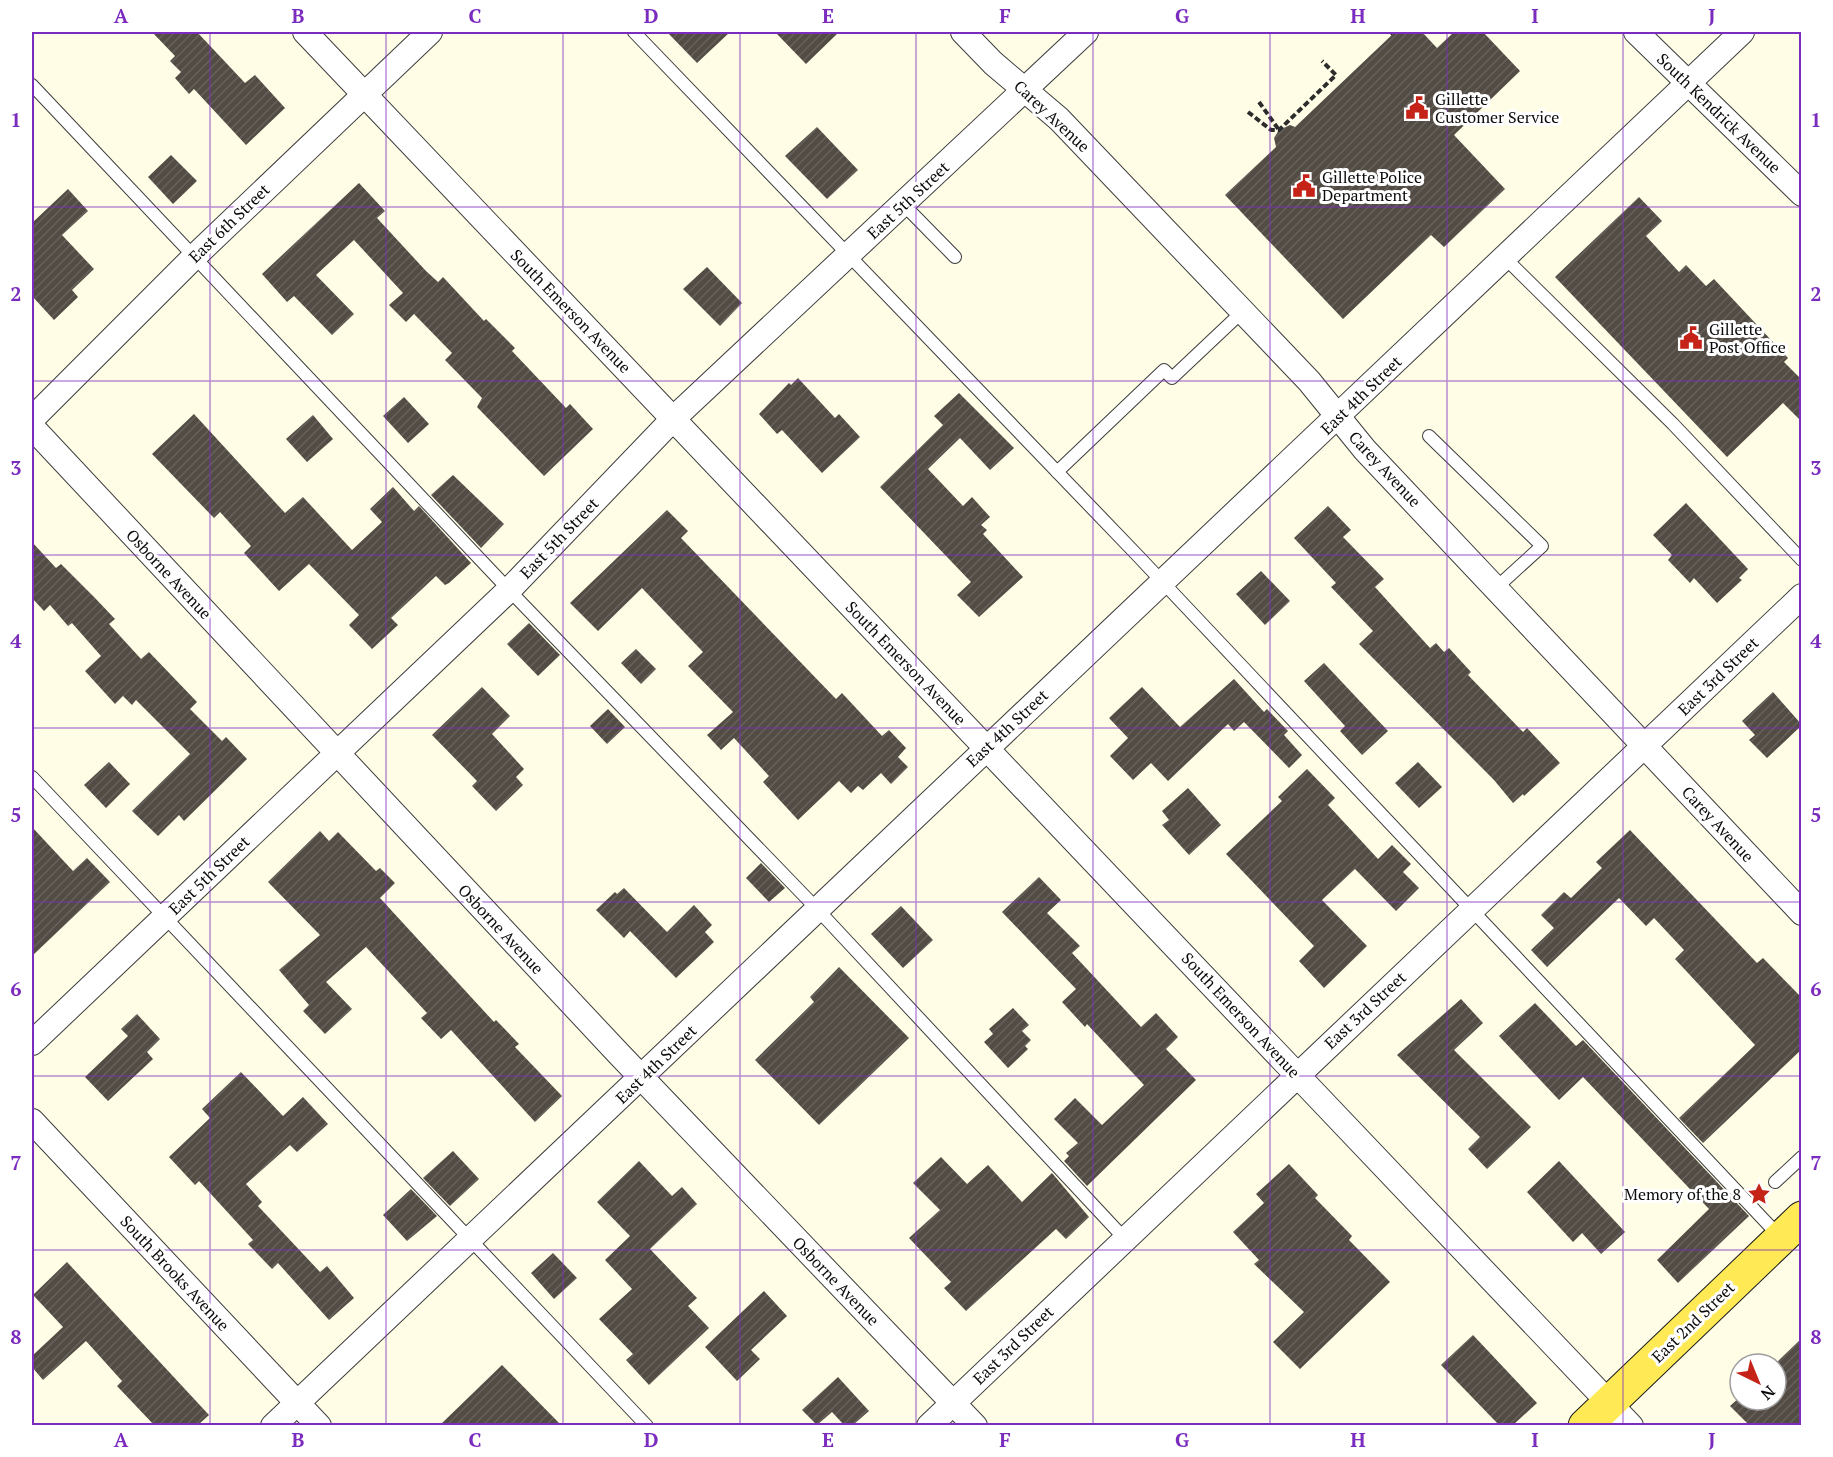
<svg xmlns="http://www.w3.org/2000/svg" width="1833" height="1457" viewBox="0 0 1833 1457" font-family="'PT Serif',serif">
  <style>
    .building { fill: url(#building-hatch) }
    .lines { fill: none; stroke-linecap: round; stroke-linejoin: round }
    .lane-casing { stroke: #3d3d3d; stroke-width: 14 }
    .street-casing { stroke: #3d3d3d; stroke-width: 26 }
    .primary-casing { stroke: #1b1b1b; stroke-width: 35 }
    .path { stroke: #2c2c2c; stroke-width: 4; stroke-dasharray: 6 3; stroke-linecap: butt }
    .lane { stroke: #fff; stroke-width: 12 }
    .street { stroke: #fff; stroke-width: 24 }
    .primary { stroke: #ffea56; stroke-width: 33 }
    .grid { fill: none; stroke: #7b2cbf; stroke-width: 1.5; stroke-opacity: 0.55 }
    .labels { text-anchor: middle; stroke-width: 6; stroke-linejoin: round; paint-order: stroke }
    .poi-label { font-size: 16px; fill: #0a0a0a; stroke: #fff; text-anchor: start }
    .street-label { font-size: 16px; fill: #0a0a0a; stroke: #fff }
    .neatline { fill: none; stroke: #7b2cbf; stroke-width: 2 }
    .grid-label { font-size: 20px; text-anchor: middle; font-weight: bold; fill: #7b2cbf }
  </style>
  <defs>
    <pattern id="building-hatch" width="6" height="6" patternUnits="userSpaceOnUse" patternTransform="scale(1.5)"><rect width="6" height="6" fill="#534c45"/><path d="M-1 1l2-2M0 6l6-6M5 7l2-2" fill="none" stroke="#67615c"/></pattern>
  </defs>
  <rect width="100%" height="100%" fill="#fffde6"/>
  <!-- building -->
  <g class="building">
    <polygon points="152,32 197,32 245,83 255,75 285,108 246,145 194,89 189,94 175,78 181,72 170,61 175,56"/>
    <polygon points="667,32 730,32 697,63"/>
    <polygon points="775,32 839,32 806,64"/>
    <polygon points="1395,32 1422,32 1437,48 1454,32 1483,32 1520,71 1454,135 1505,189 1444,247 1431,235 1343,319 1225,195 1276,147 1274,138 1279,130 1290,125 1295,127"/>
    <polygon points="817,127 858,170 827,199 785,156"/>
    <polygon points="171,155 197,181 173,204 148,177"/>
    <polygon points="359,183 385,211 377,218 426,271 438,282 443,277 484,321 486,319 515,348 512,351 566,408 570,404 593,429 544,476 477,407 482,398 445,360 452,353 414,314 406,322 389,305 403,293 354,240 316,275 354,314 332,335 294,296 287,302 262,274"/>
    <polygon points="68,189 88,211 62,235 94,269 72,290 78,297 54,320 32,296 32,223"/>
    <polygon points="1639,197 1662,221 1646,236 1679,272 1686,265 1706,286 1714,279 1788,358 1784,362 1802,380 1802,422 1783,403 1727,457 1555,277"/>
    <polygon points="707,267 742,303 720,326 683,289"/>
    <polygon points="798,378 835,418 839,414 860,437 822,473 782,430 777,434 759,414 789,383 791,385"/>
    <polygon points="959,393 1014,448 990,470 960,438 928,469 963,506 972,497 990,517 981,525 987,530 983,534 1023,577 979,617 957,595 971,582 880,487 943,425 934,416"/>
    <polygon points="404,397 429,424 408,443 383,416"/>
    <polygon points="194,414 285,513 303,497 352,550 382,522 370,509 393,487 414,511 419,506 471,563 449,583 445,585 436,576 391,618 398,625 372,649 349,625 359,615 309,564 279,591 244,553 251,546 220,512 214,518 152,454"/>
    <polygon points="313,415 333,439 307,462 286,439"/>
    <polygon points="453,475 504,524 481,548 431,495"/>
    <polygon points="1686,503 1748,569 1739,578 1742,580 1717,603 1694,578 1690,583 1668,560 1672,555 1653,535"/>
    <polygon points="1328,506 1351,530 1343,537 1384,579 1375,587 1430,648 1436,643 1444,652 1449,648 1471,672 1468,675 1523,732 1527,728 1560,763 1524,796 1523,794 1513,803 1494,780 1359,644 1373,631 1331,587 1336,583 1294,538"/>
    <polygon points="667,510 688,531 681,538 836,699 842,693 882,736 889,730 906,748 898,757 908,767 891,784 881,773 863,790 858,786 851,793 839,781 798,820 763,782 769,776 734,738 721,750 707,735 733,712 688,666 703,652 642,588 598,631 570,603"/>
    <polygon points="32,542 56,568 61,564 95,598 115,619 109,624 141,659 149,652 197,702 190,709 222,741 226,737 247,759 184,821 179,815 158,836 132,811 190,754 136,700 132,705 123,696 115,704 85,671 101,656 72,623 68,626 50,605 44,611 32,598"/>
    <polygon points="1261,571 1290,601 1265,625 1236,594"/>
    <polygon points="529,623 560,655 538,676 507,644"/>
    <polygon points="636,649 656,669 641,684 621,663"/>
    <polygon points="1324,663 1388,731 1362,755 1340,731 1345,726 1304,681"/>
    <polygon points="1234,679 1264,712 1267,709 1288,731 1284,735 1302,755 1289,768 1244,722 1234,731 1228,724 1168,781 1151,763 1133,780 1110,756 1128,738 1109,718 1142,687 1180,727"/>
    <polygon points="482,687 510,716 492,734 524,769 516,777 523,785 496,811 472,786 477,781 432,735"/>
    <polygon points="1773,692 1802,725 1767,758 1749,740 1755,735 1742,721"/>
    <polygon points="608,709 625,727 607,744 590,726"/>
    <polygon points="109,762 130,784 106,808 84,785"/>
    <polygon points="1418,762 1442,787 1419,808 1395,783"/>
    <polygon points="1307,769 1335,798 1328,805 1378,859 1392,845 1411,864 1403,872 1419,888 1396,911 1355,869 1322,900 1367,946 1324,988 1299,961 1314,946 1226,854 1282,801 1278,797"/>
    <polygon points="1188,788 1221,825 1189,855 1162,825 1169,820 1162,811"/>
    <polygon points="32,827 73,871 87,858 110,882 32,956"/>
    <polygon points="1630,830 1757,963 1763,958 1802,998 1802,1049 1703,1143 1679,1118 1755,1045 1675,959 1684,950 1654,918 1646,926 1619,898 1547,967 1531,950 1554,928 1541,915 1564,892 1571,898 1602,868 1596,862"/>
    <polygon points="320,831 329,841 338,832 376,871 380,868 395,883 380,898 494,1022 496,1020 519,1044 515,1047 562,1096 535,1122 451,1030 441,1039 421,1018 427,1013 366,947 326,982 352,1009 325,1034 303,1011 309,1005 279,970 320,935 268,882"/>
    <polygon points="761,863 785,888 769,902 746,878"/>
    <polygon points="1039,877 1061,900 1047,913 1080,946 1072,953 1141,1027 1156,1013 1178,1037 1166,1049 1196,1080 1087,1186 1064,1161 1069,1156 1066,1153 1078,1143 1054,1119 1075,1098 1102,1125 1144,1085 1087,1024 1085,1027 1062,1002 1076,989 1002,912"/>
    <polygon points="624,888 667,932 694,905 712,925 705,932 714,942 676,978 630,931 624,938 596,910 615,892 617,894"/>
    <polygon points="901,906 933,940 903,968 871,934"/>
    <polygon points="839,967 909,1038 819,1125 755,1060 814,1002 810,997"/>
    <polygon points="1461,999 1483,1023 1454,1050 1531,1127 1487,1169 1468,1149 1480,1137 1397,1055"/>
    <polygon points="1535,1003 1576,1046 1583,1040 1749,1216 1678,1283 1657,1260 1709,1209 1583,1077 1559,1100 1499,1036"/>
    <polygon points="1013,1008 1029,1025 1022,1031 1031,1040 1025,1046 1028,1049 1008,1068 984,1042 993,1034 989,1029"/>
    <polygon points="137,1014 160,1039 147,1052 153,1059 108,1101 85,1077 128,1036 121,1029"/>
    <polygon points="241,1072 283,1116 303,1097 328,1124 297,1152 290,1145 246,1184 262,1202 258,1206 320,1272 327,1266 354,1298 329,1320 278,1263 272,1269 248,1244 253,1240 199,1181 195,1185 169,1157 210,1118 202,1109"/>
    <polygon points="453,1151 479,1179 450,1206 423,1178"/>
    <polygon points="941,1157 967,1184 988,1165 1022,1202 1052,1173 1089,1217 1066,1239 1056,1229 966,1311 944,1288 951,1282 909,1238 940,1210 913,1183"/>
    <polygon points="639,1161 672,1196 682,1187 697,1204 650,1249 697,1298 688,1306 709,1328 649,1385 626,1360 633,1354 599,1319 632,1289 605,1260 630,1236 597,1202"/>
    <polygon points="1559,1161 1625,1232 1601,1254 1582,1233 1573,1242 1527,1192"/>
    <polygon points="1289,1164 1318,1195 1315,1198 1352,1236 1349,1240 1390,1282 1300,1369 1273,1342 1304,1312 1254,1264 1259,1260 1233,1232 1264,1203 1256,1194"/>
    <polygon points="411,1189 437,1216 407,1241 383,1215"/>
    <polygon points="553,1253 577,1278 554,1299 531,1273"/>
    <polygon points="67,1262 209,1415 198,1425 154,1425 117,1386 122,1381 86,1341 43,1380 32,1367 32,1356 63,1327 33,1295"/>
    <polygon points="764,1291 787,1316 751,1350 760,1359 737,1381 705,1347"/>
    <polygon points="1473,1335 1537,1403 1513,1425 1499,1425 1441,1365"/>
    <polygon points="1802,1338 1802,1425 1749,1425 1730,1406 1740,1397 1740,1400 1776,1400 1775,1364"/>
    <polygon points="502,1365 561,1425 440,1425"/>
    <polygon points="838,1377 869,1411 853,1425 844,1425 832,1412 817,1425 802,1410"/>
  </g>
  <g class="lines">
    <!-- lane casing -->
    <g class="lane-casing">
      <g id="lane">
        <polyline points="634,32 1139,557 1780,1237"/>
        <polyline points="32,85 509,590 818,910 1124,1238"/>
        <polyline points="903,204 955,257"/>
        <polyline points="1505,258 1673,424 1802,560"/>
        <polyline points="1429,436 1542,546 1496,588"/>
        <polyline points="1057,472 1164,370 1172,378 1242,312"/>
        <polyline points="32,777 647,1426"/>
        <polyline points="1775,1182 1802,1157"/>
      </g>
    </g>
    <!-- street casing -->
    <g class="street-casing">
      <g id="street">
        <polyline points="305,32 1631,1426"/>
        <polyline points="963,32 993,63 1059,119 1309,381 1365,450 1802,913"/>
        <polyline points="1636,32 1802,194"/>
        <polyline points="32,419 194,257 430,32"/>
        <polyline points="32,427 618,1053 975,1426"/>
        <polyline points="32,1043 509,590 674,418 1086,32"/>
        <polyline points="32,1121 319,1426"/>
        <polyline points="273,1426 1742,32"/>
        <polyline points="929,1426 1802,596"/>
      </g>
    </g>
    <!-- primary casing -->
    <g class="primary-casing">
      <polyline id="primary" points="1585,1426 1802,1218"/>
    </g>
    <!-- path -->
    <g class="path">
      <polyline points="1391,32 1393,34"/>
      <polyline points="1259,102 1279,130"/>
      <polyline points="1248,112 1271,130 1279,130 1336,75 1322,61"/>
    </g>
    <!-- lane -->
    <use href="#lane" class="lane"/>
    <!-- street -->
    <use href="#street" class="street"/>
    <!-- primary -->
    <use href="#primary" class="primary"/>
  </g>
  <!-- grid -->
  <path class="grid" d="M210,32V1426M386,32V1426M563,32V1426M740,32V1426M916,32V1426M1093,32V1426M1270,32V1426M1447,32V1426M1623,32V1426M32,207H1802M32,381H1802M32,555H1802M32,728H1802M32,902H1802M32,1076H1802M32,1250H1802"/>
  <!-- icons -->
  <defs>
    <g id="civic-bare" transform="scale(1.8)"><path d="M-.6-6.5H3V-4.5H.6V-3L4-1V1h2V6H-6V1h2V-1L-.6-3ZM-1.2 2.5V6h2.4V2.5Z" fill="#c52317" stroke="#fff" stroke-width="2.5" paint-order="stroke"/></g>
    <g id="sight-bare" transform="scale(1.8)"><path d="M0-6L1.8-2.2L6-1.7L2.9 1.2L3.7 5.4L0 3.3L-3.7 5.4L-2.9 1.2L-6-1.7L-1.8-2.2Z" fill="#c52317" stroke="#fff" stroke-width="2.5" paint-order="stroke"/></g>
  </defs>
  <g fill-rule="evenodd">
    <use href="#civic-bare" x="1417" y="108"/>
    <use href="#civic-bare" x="1304" y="186"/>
    <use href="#civic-bare" x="1691" y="338"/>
    <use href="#sight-bare" x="1759" y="1194"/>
  </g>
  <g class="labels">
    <!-- poi labels -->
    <g class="poi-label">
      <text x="1435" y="105">Gillette<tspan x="1435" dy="18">Customer Service</tspan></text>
      <text x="1322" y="183">Gillette Police<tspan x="1322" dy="18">Department</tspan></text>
      <text x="1709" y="335">Gillette<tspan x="1709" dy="18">Post Office</tspan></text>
      <text x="1741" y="1200" text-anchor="end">Memory of the 8</text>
    </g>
    <!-- street labels -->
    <g class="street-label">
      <text transform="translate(1719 113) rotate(44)" y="6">South Kendrick Avenue</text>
      <text transform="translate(1052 116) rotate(43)" y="6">Carey Avenue</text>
      <text transform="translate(908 200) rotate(-43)" y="6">East 5th Street</text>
      <text transform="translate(229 223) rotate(-44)" y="6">East 6th Street</text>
      <text transform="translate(571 311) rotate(46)" y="6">South Emerson Avenue</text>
      <text transform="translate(1361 395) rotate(-44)" y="6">East 4th Street</text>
      <text transform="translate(1385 469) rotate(47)" y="6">Carey Avenue</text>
      <text transform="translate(559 538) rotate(-46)" y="6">East 5th Street</text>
      <text transform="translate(169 574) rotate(47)" y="6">Osborne Avenue</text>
      <text transform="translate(906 663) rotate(46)" y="6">South Emerson Avenue</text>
      <text transform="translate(1718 676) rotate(-44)" y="6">East 3rd Street</text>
      <text transform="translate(1007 728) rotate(-43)" y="6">East 4th Street</text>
      <text transform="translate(1718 824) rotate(47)" y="6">Carey Avenue</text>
      <text transform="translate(209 875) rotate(-44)" y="6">East 5th Street</text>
      <text transform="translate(501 929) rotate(47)" y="6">Osborne Avenue</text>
      <text transform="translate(1365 1010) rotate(-43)" y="6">East 3rd Street</text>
      <text transform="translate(1241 1015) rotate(47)" y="6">South Emerson Avenue</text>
      <text transform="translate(656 1064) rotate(-44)" y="6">East 4th Street</text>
      <text transform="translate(175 1273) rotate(47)" y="6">South Brooks Avenue</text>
      <text transform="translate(836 1281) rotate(46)" y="6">Osborne Avenue</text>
      <text transform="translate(1693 1322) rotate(-44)" y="6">East 2nd Street</text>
      <text transform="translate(1013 1345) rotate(-44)" y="6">East 3rd Street</text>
    </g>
  </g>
  <!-- border -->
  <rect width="1833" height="1457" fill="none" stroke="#ffffff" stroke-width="66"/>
  <!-- north arrow -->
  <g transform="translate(1758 1382) rotate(137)"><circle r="28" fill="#ffffff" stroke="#9d9d9d" stroke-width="1.5"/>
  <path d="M0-4.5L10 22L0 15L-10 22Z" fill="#c52317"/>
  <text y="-9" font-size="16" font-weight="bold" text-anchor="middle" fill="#0a0a0a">N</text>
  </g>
  <rect x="33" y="33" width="1767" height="1391" class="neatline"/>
  <g class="grid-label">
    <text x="121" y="23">A</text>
    <text x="298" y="23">B</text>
    <text x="475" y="23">C</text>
    <text x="651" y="23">D</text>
    <text x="828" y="23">E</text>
    <text x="1005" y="23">F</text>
    <text x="1182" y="23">G</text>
    <text x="1358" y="23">H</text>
    <text x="1535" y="23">I</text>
    <text x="1712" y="23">J</text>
    <text x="16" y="127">1</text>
    <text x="1816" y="127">1</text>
    <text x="16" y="301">2</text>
    <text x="1816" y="301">2</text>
    <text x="16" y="475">3</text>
    <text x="1816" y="475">3</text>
    <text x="16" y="648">4</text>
    <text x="1816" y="648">4</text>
    <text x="16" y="822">5</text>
    <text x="1816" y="822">5</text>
    <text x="16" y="996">6</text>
    <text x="1816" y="996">6</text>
    <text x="16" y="1170">7</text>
    <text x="1816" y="1170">7</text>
    <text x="16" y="1344">8</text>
    <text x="1816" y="1344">8</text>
    <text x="121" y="1447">A</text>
    <text x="298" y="1447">B</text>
    <text x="475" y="1447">C</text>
    <text x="651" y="1447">D</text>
    <text x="828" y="1447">E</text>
    <text x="1005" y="1447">F</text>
    <text x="1182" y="1447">G</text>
    <text x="1358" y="1447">H</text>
    <text x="1535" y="1447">I</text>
    <text x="1712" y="1447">J</text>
  </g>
</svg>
